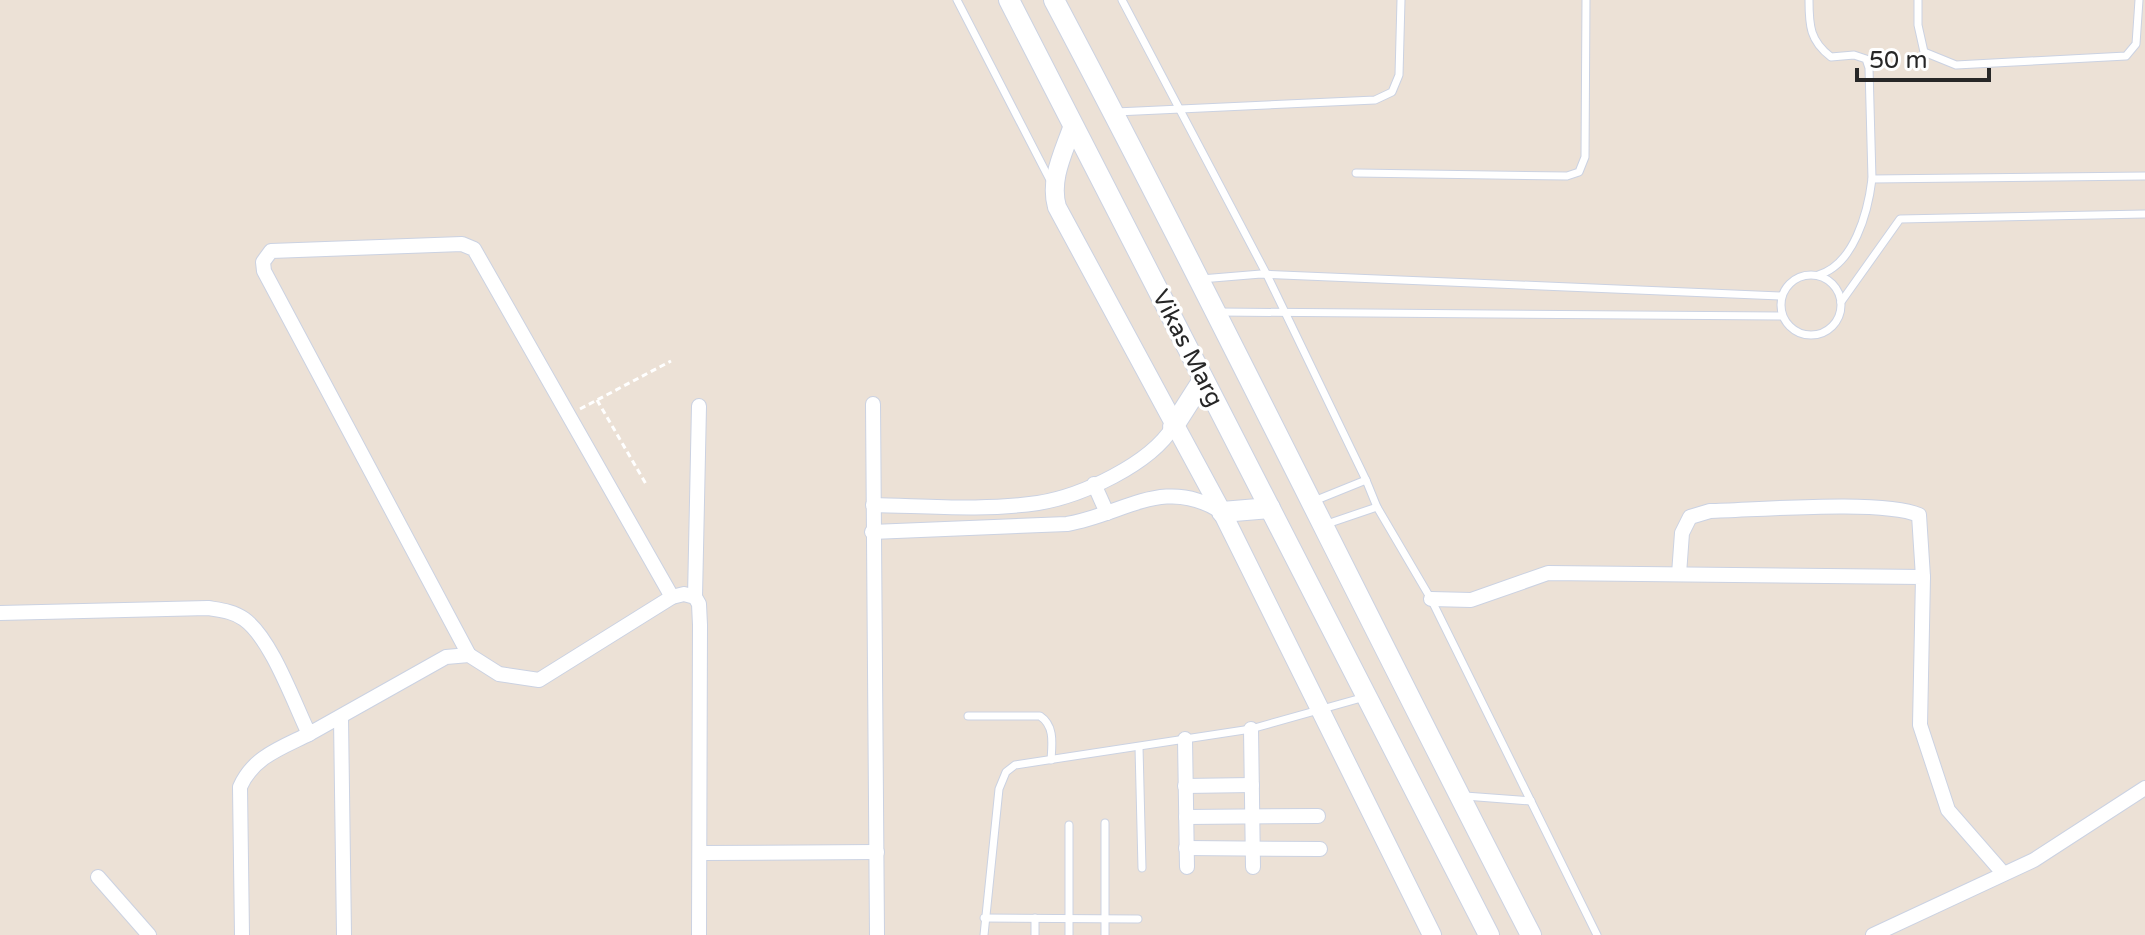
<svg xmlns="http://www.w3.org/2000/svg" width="2145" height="935" viewBox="0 0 2145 935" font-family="'Varela Round',sans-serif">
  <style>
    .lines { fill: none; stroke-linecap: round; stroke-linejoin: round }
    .service-casing { stroke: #cbd2e2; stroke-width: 9 }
    .minor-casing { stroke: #cbd2e2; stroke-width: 16 }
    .tertiary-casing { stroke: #cbd2e2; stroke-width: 20 }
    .secondary-casing { stroke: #cbd2e2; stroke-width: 22 }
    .path { stroke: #fff; stroke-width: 3; stroke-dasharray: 6 4; stroke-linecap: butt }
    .service { stroke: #fff; stroke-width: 7 }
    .minor { stroke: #fff; stroke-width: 14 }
    .tertiary { stroke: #fff; stroke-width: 18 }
    .secondary { stroke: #fff; stroke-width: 20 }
    .labels { text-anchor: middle; stroke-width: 7; stroke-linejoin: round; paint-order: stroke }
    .street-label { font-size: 24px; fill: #272727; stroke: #fff }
  </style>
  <rect width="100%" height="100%" fill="#ece1d6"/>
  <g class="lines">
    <!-- service casing -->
    <g class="service-casing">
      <g id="service">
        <polyline points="957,0 1051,182"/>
        <polyline points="1122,0 1267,275 1366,480 1314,501"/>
        <path d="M1809,0C1809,26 1810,41 1831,57L1854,55L1866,59L1869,68L1872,179"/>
        <polyline points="1918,0 1918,25 1924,52 1956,65 2126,56 2136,44 2139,0"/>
        <polyline points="1116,112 1375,100 1392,92 1399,75 1401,0"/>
        <polyline points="1356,173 1567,176 1579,172 1585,157 1586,0"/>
        <circle cx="1811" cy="305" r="30"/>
        <path d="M1818,275C1854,265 1868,212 1872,179L2145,176"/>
        <polyline points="1201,279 1261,274 1781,296"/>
        <polyline points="1841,302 1900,219 2145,214"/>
        <polyline points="1219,312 1781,316"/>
        <polyline points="1366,480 1377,507"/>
        <polyline points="1324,525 1377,507 1431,599 1597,935"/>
        <path d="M968,716H1040C1055,726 1052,744 1051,760"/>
        <polyline points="1139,747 1142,868"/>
        <polyline points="1465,796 1531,801"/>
        <polyline points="1105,823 1105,935"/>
        <polyline points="1069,825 1069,935"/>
        <polyline points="984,918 1138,919"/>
        <polyline points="1035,918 1035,935"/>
        <polyline points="984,935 999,789 1006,772 1015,765 1251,729 1365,697"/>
      </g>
    </g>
    <!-- minor casing -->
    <g class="minor-casing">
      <g id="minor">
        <polyline points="873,404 877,935"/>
        <polyline points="1094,484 1107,513"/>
        <path d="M873,505C927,506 985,511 1038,503C1082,496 1150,464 1173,427"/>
        <path d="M872,532L1067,524C1125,514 1164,475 1222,512"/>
        <path d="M1679,574L1682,533L1690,517L1710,511C1756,510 1883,499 1919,515L1923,577"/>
        <polyline points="695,597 699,406"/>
        <polyline points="1431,599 1471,600 1548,573 1923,577 1920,725 1948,810 2003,873"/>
        <path d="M0,613L208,608C220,610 233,611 244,619C271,638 294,703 309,734L446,657L469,655L499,674L539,680L672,597L684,594L695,597L699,604L700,625L699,935"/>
        <polyline points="469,655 264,271 263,262 271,251 462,244 474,249 672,597"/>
        <polyline points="341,718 344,935"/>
        <polyline points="1251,729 1253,867"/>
        <polyline points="1185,739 1187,867"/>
        <polyline points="1185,786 1252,785"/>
        <polyline points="1186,817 1318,816"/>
        <polyline points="1186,848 1320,849"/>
        <polyline points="701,853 877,852"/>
        <polyline points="98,877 149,935"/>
        <path d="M242,935L240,787C253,757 281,748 309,734"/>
        <polyline points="1873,935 2034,860 2145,788"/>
      </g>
    </g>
    <!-- tertiary casing -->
    <g class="tertiary-casing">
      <path id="tertiary" d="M1073,125C1064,152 1049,179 1057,207L1222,512L1432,935"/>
    </g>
    <!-- secondary casing -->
    <g class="secondary-casing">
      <g id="secondary">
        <polyline points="1009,0 1489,935"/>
        <path d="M1054,0C1218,309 1370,624 1531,935"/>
        <polyline points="1173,427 1203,380"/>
        <polyline points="1222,512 1270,508"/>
      </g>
    </g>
    <!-- path -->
    <g class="path">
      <polyline points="597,400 646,484"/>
      <polyline points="580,409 671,361"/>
    </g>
    <!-- service -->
    <use href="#service" class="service"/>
    <!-- minor -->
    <use href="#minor" class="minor"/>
    <!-- tertiary -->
    <use href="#tertiary" class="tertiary"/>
    <!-- secondary -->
    <use href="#secondary" class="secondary"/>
  </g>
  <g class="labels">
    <!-- street labels -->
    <g class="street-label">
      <text transform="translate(1188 348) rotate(63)" y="8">Vikas Marg</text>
    </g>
  </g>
  <!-- scale -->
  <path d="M1857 68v12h132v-12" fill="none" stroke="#272727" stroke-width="4"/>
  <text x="1869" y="68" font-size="24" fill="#272727" stroke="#ffffff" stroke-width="6" paint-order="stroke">50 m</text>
</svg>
